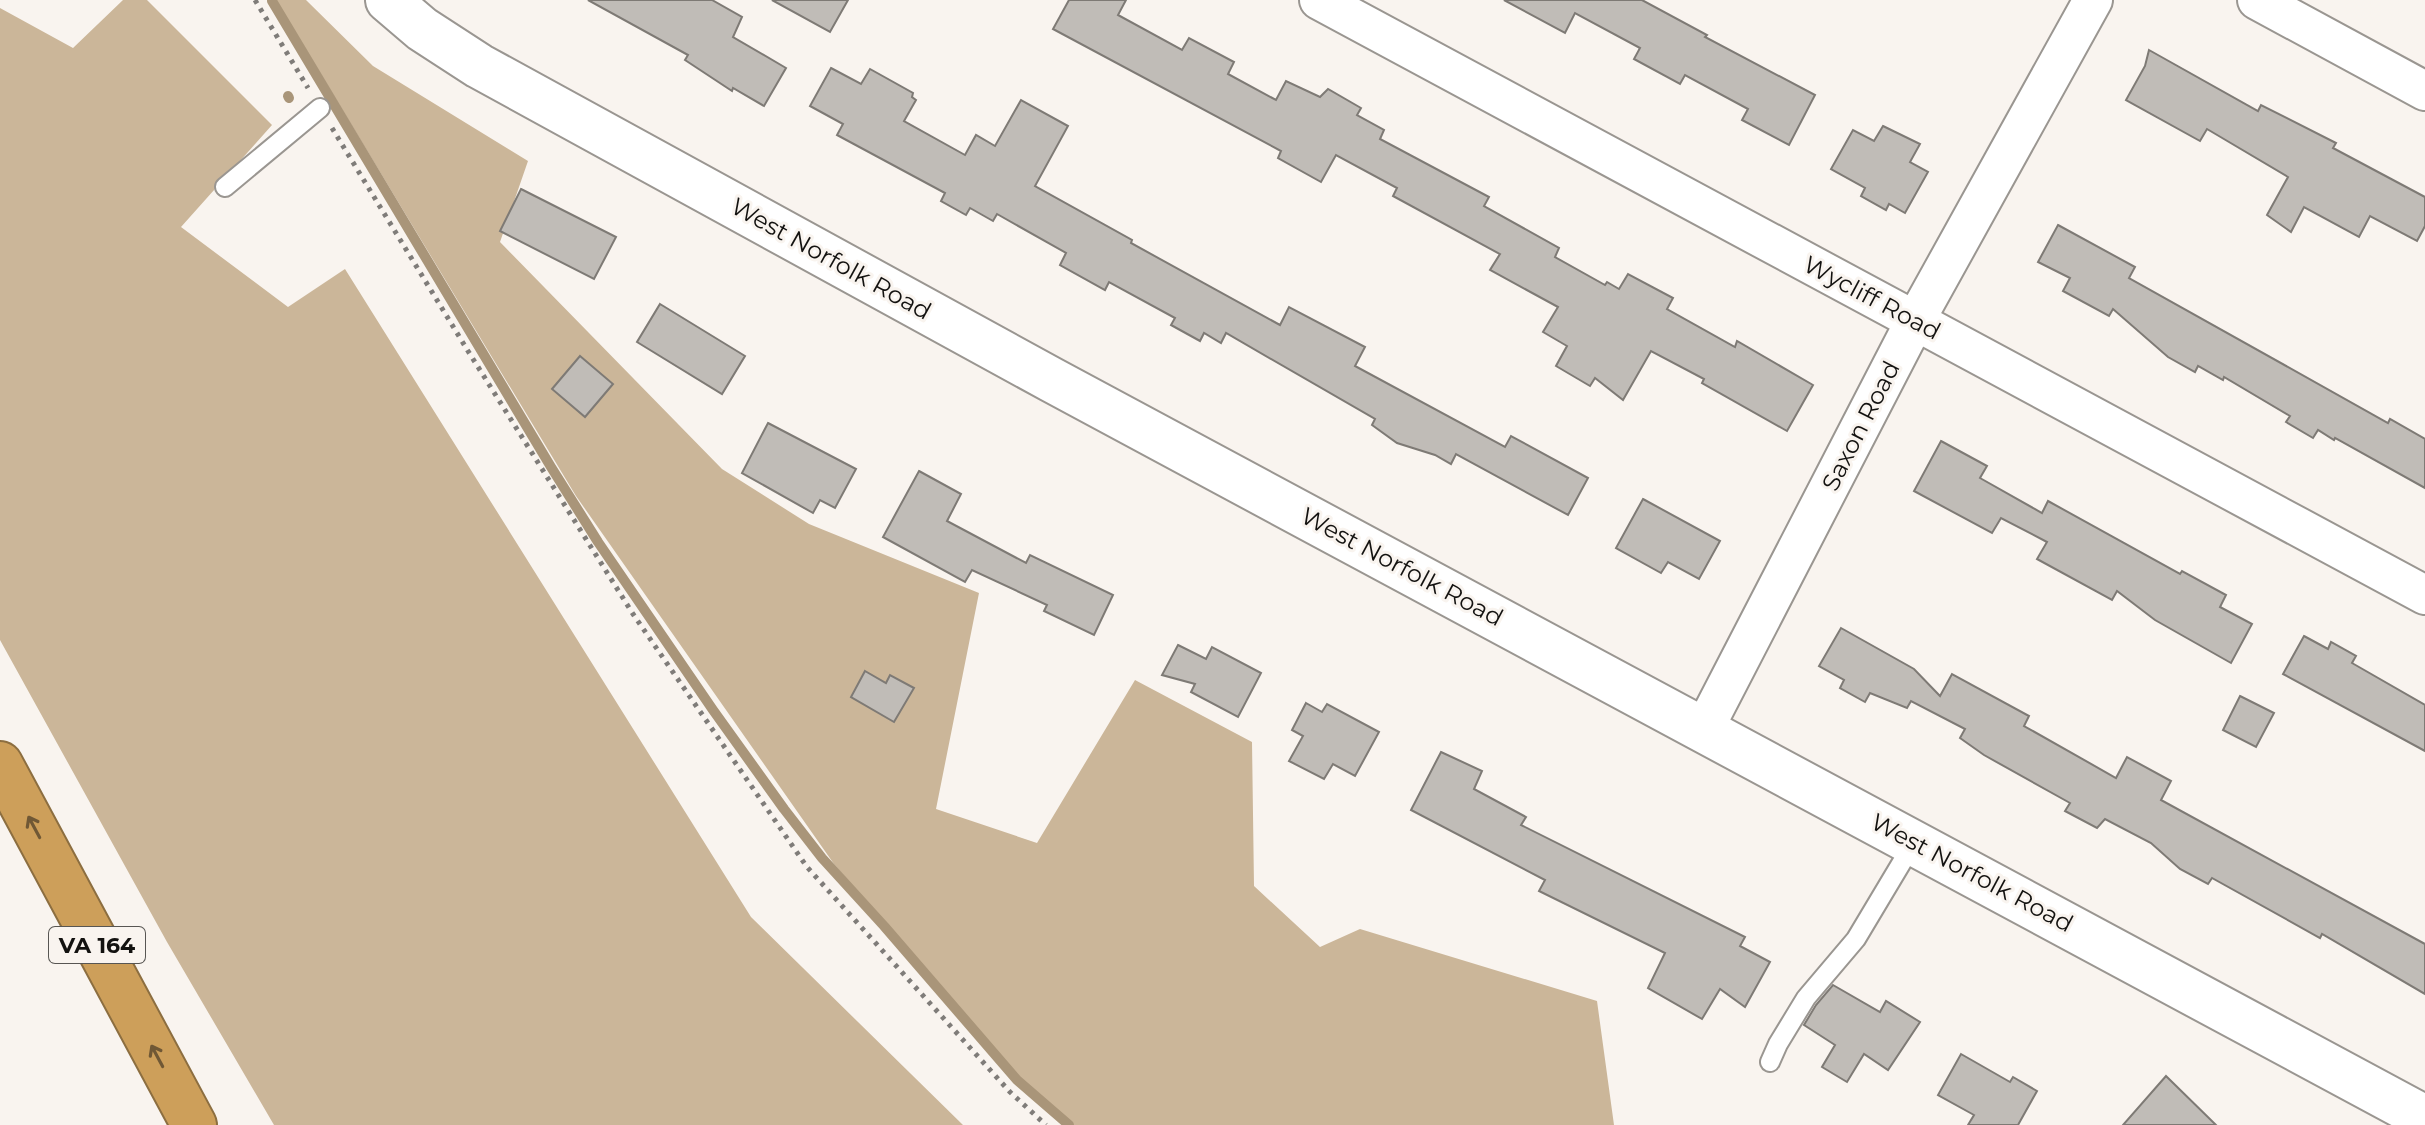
<svg xmlns="http://www.w3.org/2000/svg" width="2425" height="1125" viewBox="0 0 2425 1125" font-family="Montserrat,sans-serif">
  <style>
    .forest { fill: #cbb699 }
    .lines { fill: none; stroke-linecap: round; stroke-linejoin: round }
    .stream { stroke: #a99579; stroke-width: 10 }
    .building { fill: #c0bcb7; stroke: #7e7a75; stroke-width: 2 }
    .lane-casing { stroke: #9a9691; stroke-width: 22 }
    .street-casing { stroke: #9a9691; stroke-width: 42 }
    .secondary-casing { stroke: #9a9691; stroke-width: 48 }
    .highway-casing { stroke: #8c6e40; stroke-width: 48 }
    .path { stroke: #7f7c79; stroke-width: 5; stroke-dasharray: 4 6; stroke-linecap: butt }
    .lane { stroke: #fff; stroke-width: 18 }
    .street { stroke: #fff; stroke-width: 38 }
    .secondary { stroke: #fff; stroke-width: 44 }
    .highway { stroke: #cd9f5a; stroke-width: 44 }
    .oneway { stroke: #705835 }
    .labels { text-anchor: middle; stroke-width: 6; stroke-linejoin: round; paint-order: stroke }
    .shield { fill: #f9f4ef; stroke: #585653; stroke-width: 2 }
    .shield-label { font-size: 22px; font-weight: bold; fill: #131210 }
    .street-label { font-size: 24px; fill: #131210; stroke: #f9f4ef }
  </style>
  <rect width="100%" height="100%" fill="#f9f4ef"/>
  <!-- forest -->
  <g class="forest">
    <polygon points="123,0 147,0 272,125 181,227 288,307 345,269 751,917 963,1125 274,1125 167,942 0,640 0,8 73,48"/>
    <polygon points="276,0 306,0 373,66 528,161 500,242 722,469 809,524 979,593 936,809 1037,843 1135,680 1252,742 1254,886 1320,947 1360,929 1597,1001 1614,1125 1071,1125 1026,1088 834,864 576,496"/>
  </g>
  <g class="lines">
    <!-- stream -->
    <g class="stream">
      <polyline points="272,1 551,467 598,542 713,710 784,809 822,858 884,926 1017,1080 1069,1125"/>
      <polyline points="288,96 289,98"/>
    </g>
  </g>
  <!-- building -->
  <g class="building">
    <polygon points="588,0 712,0 742,17 733,37 786,68 764,106 733,88 732,91 685,60 688,55"/>
    <polygon points="772,0 848,0 830,32"/>
    <polygon points="1069,0 1126,0 1118,15 1182,50 1189,38 1234,62 1228,74 1276,100 1286,81 1320,97 1328,89 1361,108 1357,115 1384,130 1380,139 1489,197 1484,206 1559,248 1555,257 1605,285 1607,282 1619,289 1628,274 1673,298 1667,309 1735,347 1737,341 1813,385 1787,431 1702,383 1704,379 1651,351 1623,400 1595,378 1590,386 1556,366 1567,346 1543,332 1558,307 1490,270 1500,254 1393,196 1397,188 1336,155 1321,182 1278,158 1281,151 1053,29"/>
    <polygon points="1504,0 1642,0 1707,35 1705,37 1815,95 1789,145 1742,120 1748,109 1685,75 1680,84 1634,59 1640,48 1575,13 1565,33"/>
    <polygon points="2149,50 2258,111 2261,105 2336,143 2333,148 2425,197 2425,226 2417,241 2370,216 2359,237 2304,207 2291,232 2267,215 2288,177 2207,129 2200,141 2126,100 2145,66"/>
    <polygon points="831,68 861,84 870,69 913,93 912,97 916,100 904,121 965,155 976,135 995,146 1021,100 1068,126 1035,186 1132,240 1131,243 1280,325 1289,307 1365,347 1355,366 1505,447 1511,436 1588,478 1568,515 1456,454 1451,464 1435,455 1397,443 1372,425 1375,419 1226,333 1221,343 1204,333 1200,341 1171,325 1175,318 1109,282 1105,290 1060,265 1066,253 997,214 993,221 970,208 966,215 941,201 945,193 837,135 843,124 810,106"/>
    <polygon points="1883,126 1920,144 1910,162 1928,172 1905,213 1889,204 1886,210 1861,196 1865,188 1831,169 1853,130 1874,141"/>
    <polygon points="521,189 616,237 594,279 500,231"/>
    <polygon points="2058,225 2135,267 2129,278 2388,423 2390,419 2425,439 2425,488 2335,438 2334,440 2318,430 2313,438 2286,422 2290,416 2224,377 2223,380 2198,366 2195,372 2168,357 2113,309 2109,316 2063,291 2070,278 2038,262"/>
    <polygon points="660,304 745,356 722,394 637,342"/>
    <polygon points="580,356 613,384 585,417 552,389"/>
    <polygon points="768,423 856,469 835,508 820,500 813,513 742,473"/>
    <polygon points="1941,441 1987,466 1980,478 2042,513 2048,501 2180,574 2182,571 2226,595 2220,607 2252,624 2231,663 2155,620 2117,591 2112,600 2037,559 2047,542 2001,518 1992,533 1914,491"/>
    <polygon points="919,471 961,494 947,521 1026,563 1030,555 1113,595 1094,635 1044,611 1047,605 972,570 965,582 883,537"/>
    <polygon points="1643,499 1720,541 1699,579 1668,562 1661,573 1616,548"/>
    <polygon points="1841,628 1914,669 1940,696 1952,674 2029,716 2024,726 2116,778 2127,757 2171,781 2161,800 2425,944 2425,994 2322,934 2320,938 2212,878 2208,884 2180,869 2151,843 2105,819 2097,828 2065,811 2070,803 1984,755 1960,738 1965,729 1911,701 1907,708 1870,693 1865,702 1840,688 1844,680 1819,666"/>
    <polygon points="2304,636 2328,649 2331,642 2356,656 2352,663 2425,705 2425,751 2283,674"/>
    <polygon points="1178,645 1206,659 1212,647 1261,673 1238,717 1191,692 1195,684 1162,675"/>
    <polygon points="865,671 886,683 890,675 914,688 894,722 851,697"/>
    <polygon points="2240,696 2274,713 2256,747 2223,730"/>
    <polygon points="1306,703 1322,712 1327,704 1379,732 1355,776 1333,764 1324,779 1289,761 1303,736 1292,730"/>
    <polygon points="1441,752 1482,771 1474,789 1526,817 1521,825 1745,937 1740,946 1770,962 1745,1007 1720,989 1702,1019 1648,988 1665,953 1539,891 1545,880 1411,810"/>
    <polygon points="1833,985 1880,1012 1886,1001 1920,1022 1888,1070 1864,1054 1847,1082 1822,1067 1835,1045 1804,1025 1816,1005"/>
    <polygon points="1961,1054 2010,1082 2013,1077 2037,1091 2018,1125 1968,1125 1974,1115 1938,1095"/>
    <polygon points="2166,1076 2216,1125 2123,1125"/>
  </g>
  <g class="lines">
    <!-- lane casing -->
    <g class="lane-casing">
      <g id="lane">
        <polyline points="225,187 320,108"/>
        <polyline points="1770,1062 1778,1044 1806,998 1856,939 1914,842"/>
      </g>
    </g>
    <!-- street casing -->
    <g class="street-casing">
      <g id="street">
        <polyline points="1319,0 2425,595"/>
        <polyline points="2257,0 2425,91"/>
        <polyline points="1704,729 1915,321 2093,0"/>
      </g>
    </g>
    <!-- secondary casing -->
    <g class="secondary-casing">
      <polyline id="secondary" points="388,0 422,29 479,66 1052,380 2425,1118"/>
    </g>
    <!-- highway casing -->
    <g class="highway-casing">
      <polyline id="highway" points="0,764 194,1125"/>
    </g>
    <!-- path -->
    <g class="path">
      <polyline points="255,0 308,88"/>
      <polyline points="332,128 468,351 633,614 807,867 1010,1092 1046,1125"/>
    </g>
    <!-- lane -->
    <use href="#lane" class="lane"/>
    <!-- street -->
    <use href="#street" class="street"/>
    <!-- secondary -->
    <use href="#secondary" class="secondary"/>
    <!-- highway -->
    <use href="#highway" class="highway"/>
  </g>
  <!-- one-way arrows -->
  <defs><path id="oneway-shaft" d="M-6 0H5M1.5-3L5.5 0L1.5 3" fill="none" stroke-width="1.6" stroke-linecap="round" stroke-linejoin="round" transform="scale(2)"/></defs>
  <g class="oneway">
    <use href="#oneway-shaft" transform="translate(34 827) rotate(-118)"/>
    <use href="#oneway-shaft" transform="translate(157 1056) rotate(-118)"/>
  </g>
  <g class="labels">
    <!-- shield labels -->
    <rect class="shield" x="49" y="927" width="96" height="36" rx="6"/>
    <g class="shield-label">
      <text x="97" y="953">VA 164</text>
    </g>
    <!-- street labels -->
    <g class="street-label">
      <text transform="translate(831 259) rotate(29)" y="8">West Norfolk Road</text>
      <text transform="translate(1872 298) rotate(28)" y="8">Wycliff Road</text>
      <text transform="translate(1861 426) rotate(-63)" y="8">Saxon Road</text>
      <text transform="translate(1402 567) rotate(28)" y="8">West Norfolk Road</text>
      <text transform="translate(1972 873) rotate(28)" y="8">West Norfolk Road</text>
    </g>
  </g>
</svg>
